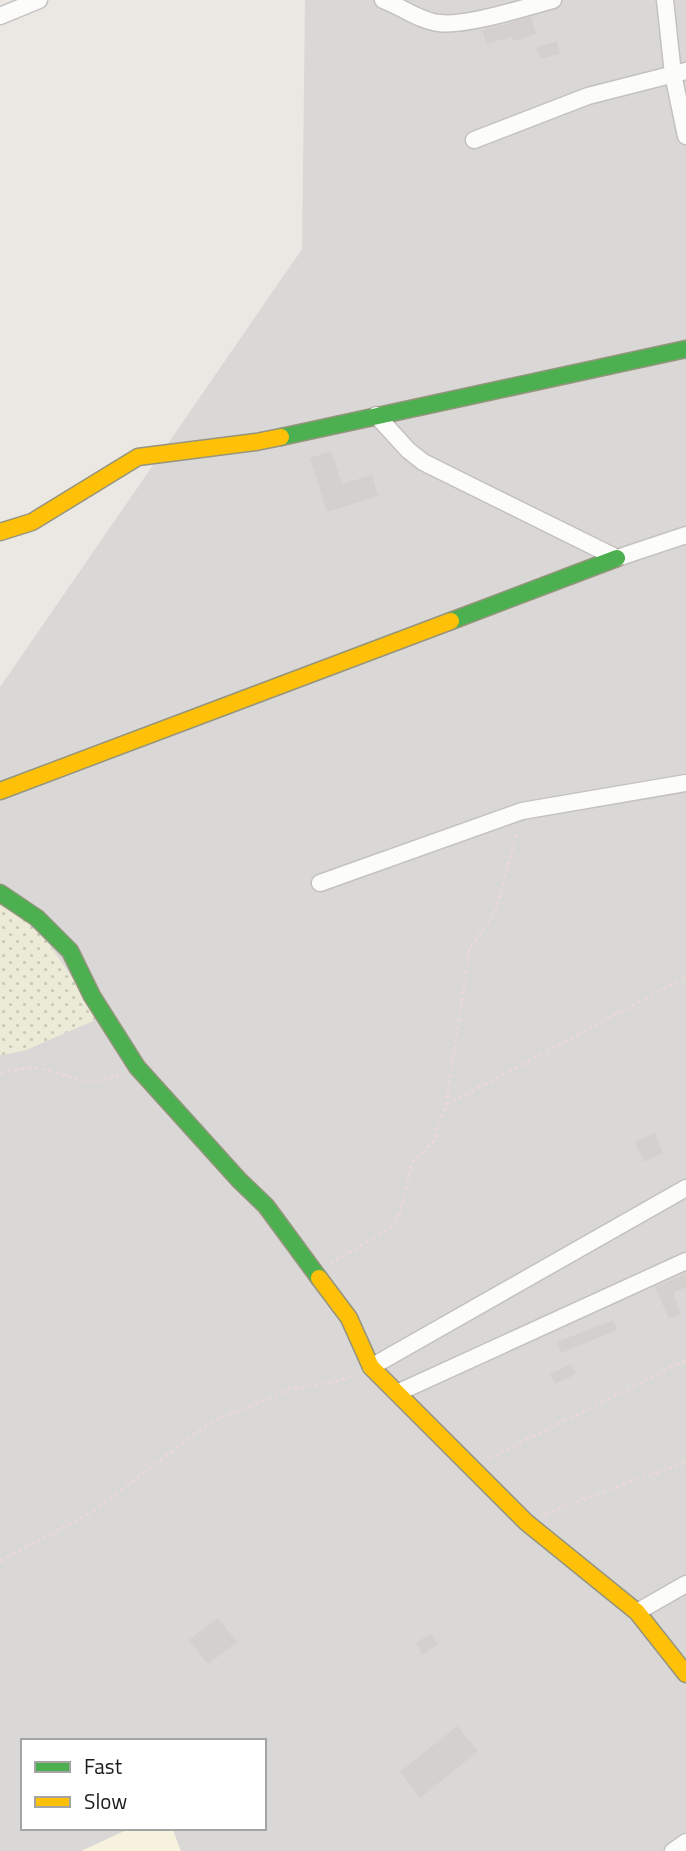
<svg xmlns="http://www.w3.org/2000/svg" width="686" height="1851" viewBox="0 0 686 1851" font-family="'Titillium Web',sans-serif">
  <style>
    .residential { fill: #dad8d6; fill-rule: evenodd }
    .education { fill: #f6f2de }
    .farmland { fill: url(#farmland-dots) }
    .building { fill: #d3d0cd }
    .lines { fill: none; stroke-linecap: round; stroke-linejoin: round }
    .street-casing { stroke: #c3c2c0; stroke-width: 19 }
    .fast-casing { stroke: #95947d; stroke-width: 19 }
    .slow-casing { stroke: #95947d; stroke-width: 19 }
    .path { stroke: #ead8d7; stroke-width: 2.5; stroke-dasharray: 3.5 3.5; stroke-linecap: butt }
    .street { stroke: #fcfcfb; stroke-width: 16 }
    .fast { stroke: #4caf50; stroke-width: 16 }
    .slow { stroke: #ffc107; stroke-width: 16 }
  </style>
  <defs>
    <pattern id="farmland-dots" width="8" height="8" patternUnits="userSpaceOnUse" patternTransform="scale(1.75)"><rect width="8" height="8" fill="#ecebd7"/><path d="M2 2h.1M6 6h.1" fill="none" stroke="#cac9b8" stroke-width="1.8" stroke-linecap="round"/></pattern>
  </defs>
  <rect width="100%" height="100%" fill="#ebe8e4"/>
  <!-- residential -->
  <path class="residential" d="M305,0H686V1851H0V687L302,249ZM23,1741H264V1828H23Z"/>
  <!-- education -->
  <polygon class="education" points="131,1828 172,1828 181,1851 81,1851"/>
  <!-- farmland -->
  <polygon class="farmland" points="0,904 26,918 45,938 86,998 95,1020 26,1050 3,1055 0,1055"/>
  <!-- building -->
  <g class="building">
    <polygon points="531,17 536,34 513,41 512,37 486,44 482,30"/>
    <polygon points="557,41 560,54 540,59 536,47"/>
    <polygon points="331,451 342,484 372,475 378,496 327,512 310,458"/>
    <polygon points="655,1133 663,1153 644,1162 635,1142"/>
    <polygon points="686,1273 686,1287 673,1293 681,1314 669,1319 655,1287"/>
    <polygon points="613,1320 617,1330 561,1353 557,1342"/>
    <polygon points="571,1364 576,1374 555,1384 550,1374"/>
    <polygon points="218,1618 237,1642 208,1664 189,1640"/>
    <polygon points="431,1633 438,1644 422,1655 416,1643"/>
    <polygon points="457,1726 478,1751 420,1798 400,1772"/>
  </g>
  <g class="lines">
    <!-- street casing -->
    <g class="street-casing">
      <g id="street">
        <path d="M383,0C402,7 420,21 439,23C465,27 526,7 553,0"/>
        <polyline points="665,0 673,74 686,136"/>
        <polyline points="0,16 39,0"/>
        <polyline points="474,140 588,96 686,71"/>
        <polyline points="376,415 408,450 423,462 617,558 686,535"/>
        <polyline points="320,883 522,811 686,783"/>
        <polyline points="371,1367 686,1188"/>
        <polyline points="397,1393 686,1261"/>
        <polyline points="637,1612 686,1584"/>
        <polyline points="673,1851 686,1842"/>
      </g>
    </g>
    <!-- fast casing -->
    <g class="fast-casing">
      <g id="fast">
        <polyline points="281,437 686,349"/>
        <polyline points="451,621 617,558"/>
        <polyline points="0,893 37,918 70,951 92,996 137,1067 239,1180 266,1206 319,1278"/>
      </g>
    </g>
    <!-- slow casing -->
    <g class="slow-casing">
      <g id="slow">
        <polyline points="0,532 32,522 138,457 256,442 281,437"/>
        <polyline points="0,791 451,621"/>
        <polyline points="319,1278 349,1318 371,1367 526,1522 637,1612 686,1674"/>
      </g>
    </g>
    <!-- path -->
    <g class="path">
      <path d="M0,1073C9,1072 19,1069 27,1068C65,1067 77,1092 119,1075"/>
      <polyline points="446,1105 470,947 495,914 517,831"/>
      <polyline points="330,1264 390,1228 400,1214 412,1163 436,1139 437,1129 446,1105 686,977"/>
      <polyline points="488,1459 686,1360"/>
      <polyline points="544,1515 612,1488 686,1463"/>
      <polyline points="0,1561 92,1512 211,1422 290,1389 340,1381 355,1374"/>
    </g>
    <!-- street -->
    <use href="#street" class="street"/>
    <!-- fast -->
    <use href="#fast" class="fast"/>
    <!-- slow -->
    <use href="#slow" class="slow"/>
  </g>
  <!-- legend -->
  <rect x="21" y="1739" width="245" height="91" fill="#ffffff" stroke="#a4a4a4" stroke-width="2"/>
  <rect x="35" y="1762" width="35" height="10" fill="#4caf50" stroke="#a4a4a4" stroke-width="2"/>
  <text x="84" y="1774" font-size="21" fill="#1c1c1c">Fast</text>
  <rect x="35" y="1797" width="35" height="10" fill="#ffc107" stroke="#a4a4a4" stroke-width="2"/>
  <text x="84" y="1809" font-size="21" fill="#1c1c1c">Slow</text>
</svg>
